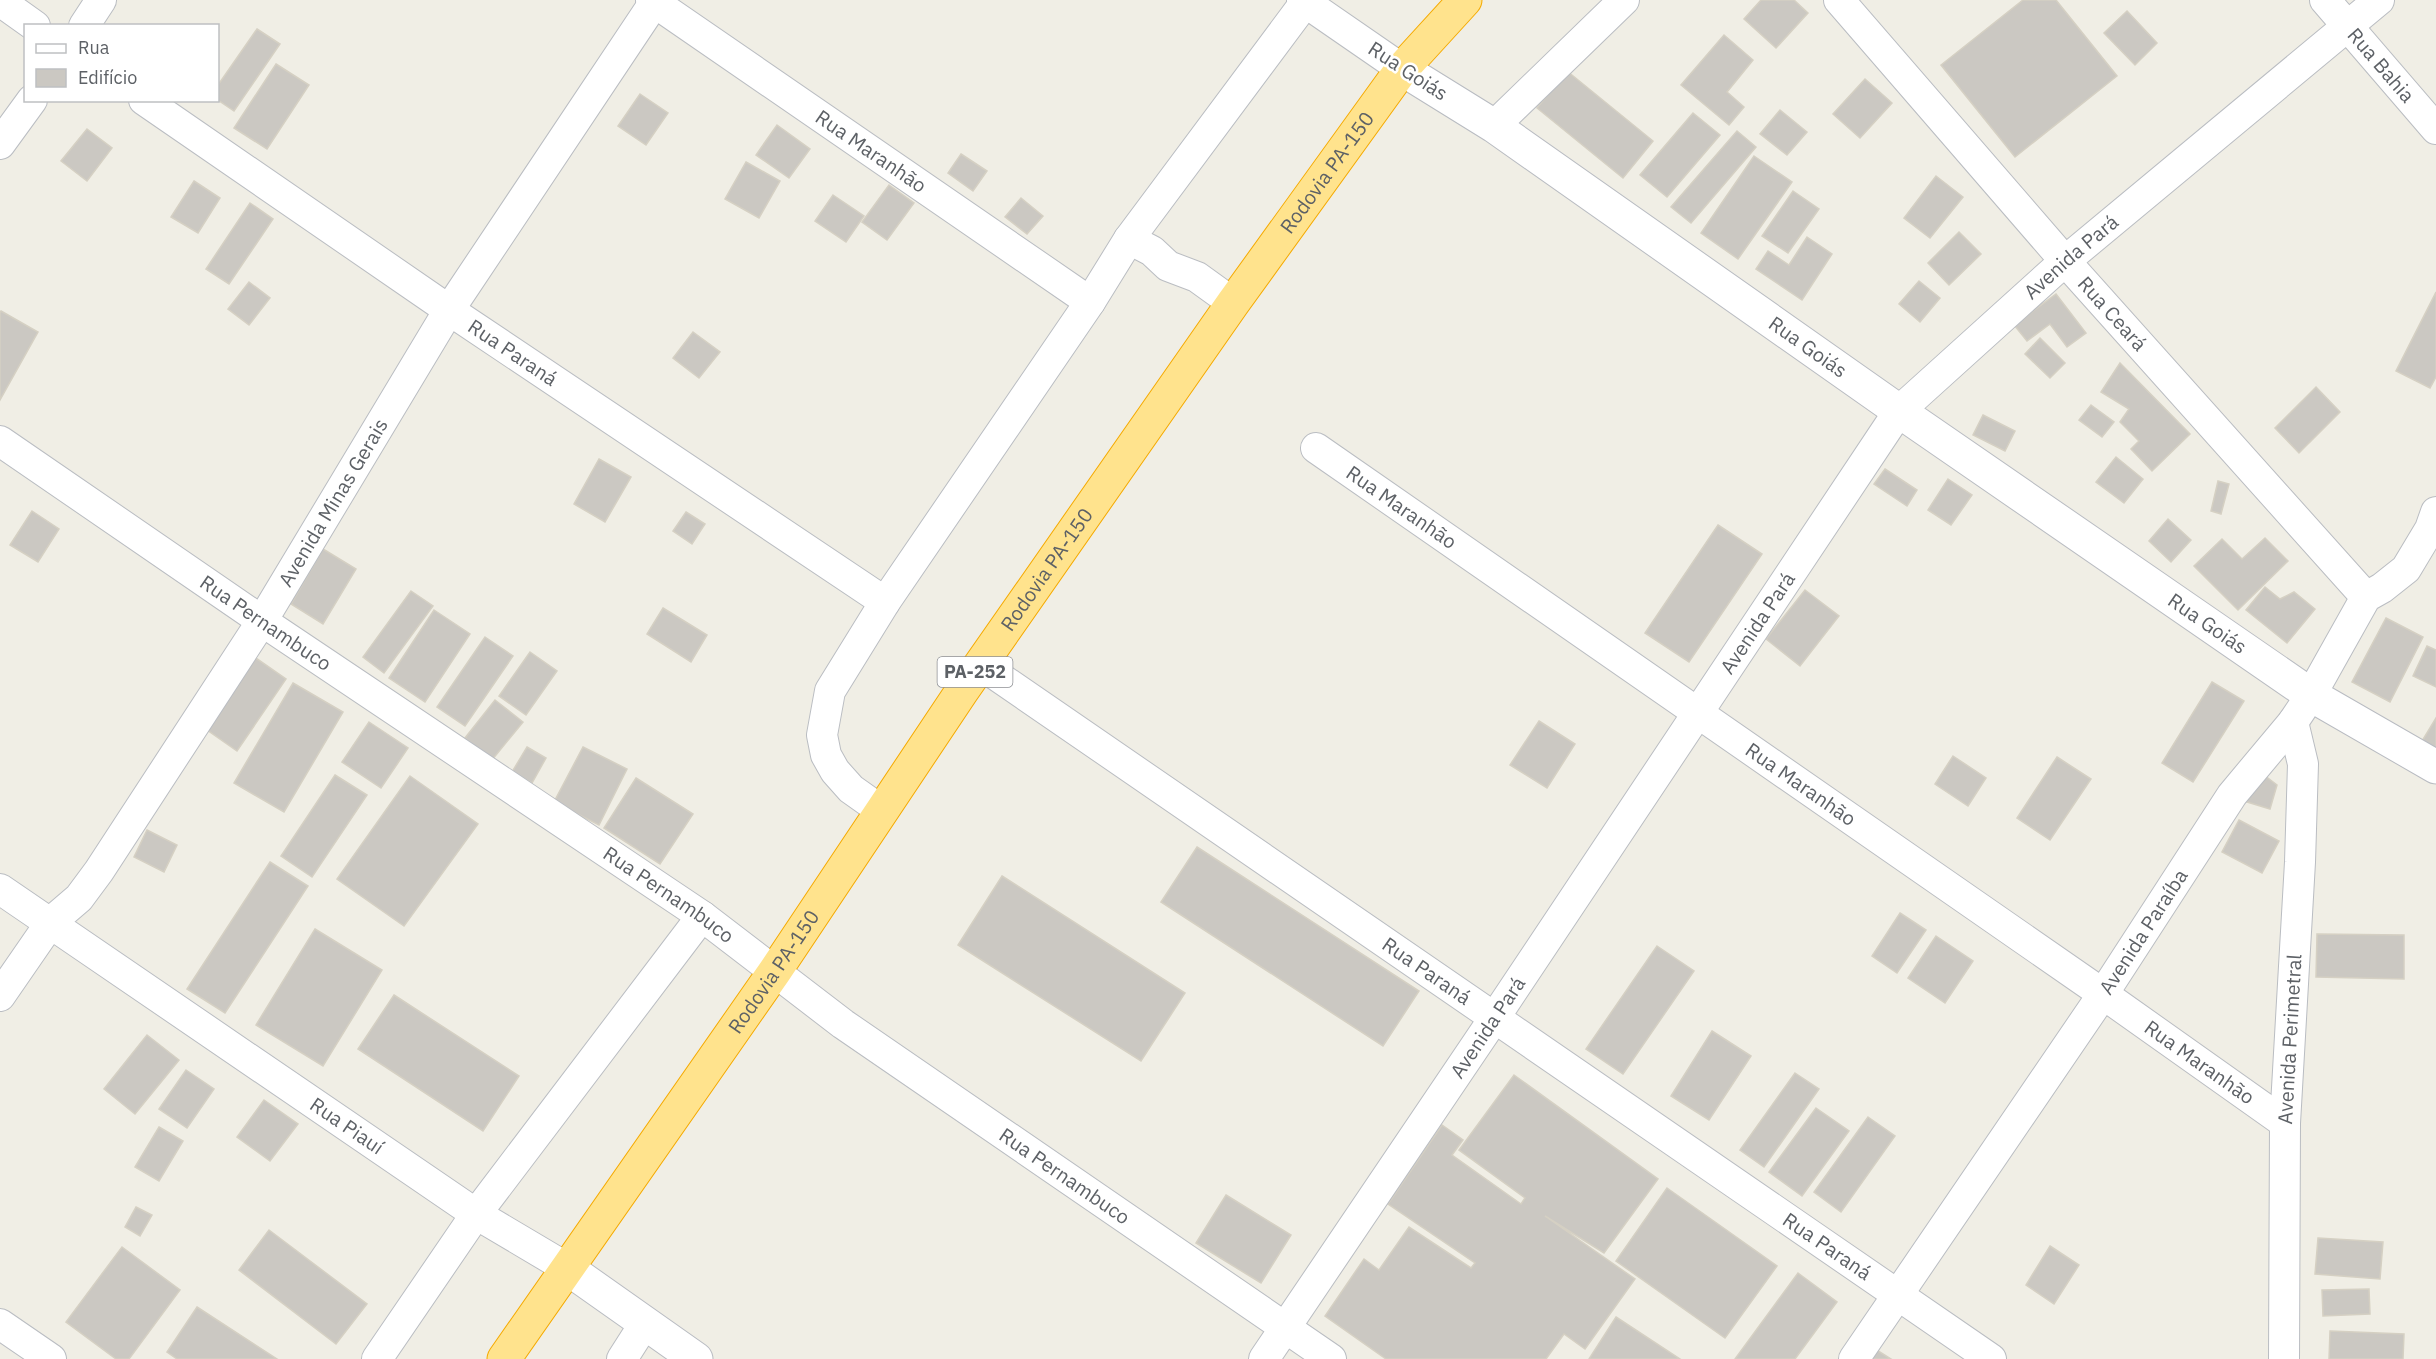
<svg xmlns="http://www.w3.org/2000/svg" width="2436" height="1359" viewBox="0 0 2436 1359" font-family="'IBM Plex Sans',sans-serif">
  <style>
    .building { fill: #cbc8c2; stroke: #d5d0c3; stroke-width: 1.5 }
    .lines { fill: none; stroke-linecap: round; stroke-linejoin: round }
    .street-casing { stroke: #babdc2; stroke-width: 32 }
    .secondary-casing { stroke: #b9bcc2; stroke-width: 35 }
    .highway-casing { stroke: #f5aa00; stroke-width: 35 }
    .street { stroke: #fff; stroke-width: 30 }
    .secondary { stroke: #fff; stroke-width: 33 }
    .highway { stroke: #ffe38d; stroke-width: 33 }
    .labels { text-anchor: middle; stroke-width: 5; stroke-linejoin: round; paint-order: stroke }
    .shield { fill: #fff; stroke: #8e9094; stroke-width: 1.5 }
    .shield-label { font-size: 18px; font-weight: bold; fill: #5d6166 }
    .street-label { font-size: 20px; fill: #5d6166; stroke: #fff }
  </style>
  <rect width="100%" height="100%" fill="#f0eee5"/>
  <!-- building -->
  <g class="building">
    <polygon points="1761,0 1794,0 1808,13 1776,48 1744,19"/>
    <polygon points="2023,0 2056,0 2117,76 2015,157 1941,65"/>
    <polygon points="2127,11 2157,43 2135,65 2104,33"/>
    <polygon points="257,29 280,44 234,111 218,100 218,85"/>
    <polygon points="1724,35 1753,60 1727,92 1744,107 1729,125 1681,85"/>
    <polygon points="276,64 309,85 267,149 234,128"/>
    <polygon points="1567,71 1653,141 1623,178 1537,108"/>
    <polygon points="1865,79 1892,103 1860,138 1833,114"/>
    <polygon points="640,94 668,113 646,145 618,126"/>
    <polygon points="1780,110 1807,132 1787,155 1760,134"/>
    <polygon points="1693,113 1720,135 1667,197 1640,175"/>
    <polygon points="777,125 810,149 789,178 756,155"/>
    <polygon points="87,129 112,148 87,181 61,161"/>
    <polygon points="1737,131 1756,147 1691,223 1671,207"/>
    <polygon points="961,154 987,171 973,191 948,173"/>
    <polygon points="1754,156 1792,182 1738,259 1701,233"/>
    <polygon points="746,162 780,181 759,218 725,199"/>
    <polygon points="1936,176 1963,197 1930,238 1904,218"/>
    <polygon points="194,181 220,198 198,233 171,217"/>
    <polygon points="889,185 914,203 887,240 862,222"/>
    <polygon points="1793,191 1819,209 1788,253 1762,236"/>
    <polygon points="833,195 864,216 846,242 815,221"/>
    <polygon points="1021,198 1043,216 1027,234 1005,217"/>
    <polygon points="250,203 273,219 229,284 206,269"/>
    <polygon points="1959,232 1981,254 1949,285 1928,263"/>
    <polygon points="1807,237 1832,254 1802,300 1756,269 1768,251 1789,265"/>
    <polygon points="1919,281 1940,298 1920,322 1899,304"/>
    <polygon points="249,282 270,298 249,325 228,309"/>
    <polygon points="2436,292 2436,377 2430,388 2396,371"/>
    <polygon points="2056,294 2086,333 2067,347 2050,324 2027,341 2014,325"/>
    <polygon points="1,311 38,332 0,400 0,313"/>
    <polygon points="693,332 720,352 699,378 673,358"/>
    <polygon points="2040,338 2065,363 2050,378 2025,354"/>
    <polygon points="2120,363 2190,434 2152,471 2131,449 2139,441 2120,422 2129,409 2101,392"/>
    <polygon points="2316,387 2340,412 2299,453 2275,428"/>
    <polygon points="2091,405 2114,422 2102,437 2079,420"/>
    <polygon points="1983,415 2015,431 2005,451 1973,435"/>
    <polygon points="2116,457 2143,479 2124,503 2096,482"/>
    <polygon points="599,459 631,477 605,522 574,504"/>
    <polygon points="1885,469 1917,490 1907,506 1874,484"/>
    <polygon points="1948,479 1972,495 1951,525 1928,510"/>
    <polygon points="2218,481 2229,484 2221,514 2211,511"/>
    <polygon points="32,511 59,529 38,562 10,545"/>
    <polygon points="686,512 705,524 692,544 673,531"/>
    <polygon points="2168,519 2191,540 2171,562 2149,541"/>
    <polygon points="1718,525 1762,554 1689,662 1645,633"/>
    <polygon points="2265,538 2288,561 2238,610 2194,566 2222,539 2242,559"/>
    <polygon points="323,549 356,569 323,624 291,604"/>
    <polygon points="2265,587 2280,599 2294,592 2315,609 2287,643 2246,610"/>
    <polygon points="1805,590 1839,616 1800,666 1766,639"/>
    <polygon points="411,591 433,606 384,673 363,657"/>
    <polygon points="663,608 707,635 691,662 647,634"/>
    <polygon points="434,610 470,634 425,702 389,678"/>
    <polygon points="2386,618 2423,637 2390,702 2352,682"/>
    <polygon points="485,637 513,656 465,726 437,707"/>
    <polygon points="2427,646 2436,650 2436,687 2413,676"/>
    <polygon points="530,652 557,671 526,715 499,696"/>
    <polygon points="250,654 286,679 237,751 200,725"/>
    <polygon points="2212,682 2244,701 2193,782 2162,763"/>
    <polygon points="293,683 343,712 284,812 234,783"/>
    <polygon points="495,700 523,722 492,760 465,738"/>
    <polygon points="2436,718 2436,756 2419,746"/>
    <polygon points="1539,721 1575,744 1547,788 1510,765"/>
    <polygon points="369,722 408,748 381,788 342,762"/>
    <polygon points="527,747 546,758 532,783 512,772"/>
    <polygon points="583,747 627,769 599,825 554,802"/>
    <polygon points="1953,756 1986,778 1968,806 1935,784"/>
    <polygon points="2057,757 2091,779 2050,840 2017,818"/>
    <polygon points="335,775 367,795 312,877 281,856"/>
    <polygon points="2264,775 2277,785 2270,809 2244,801"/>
    <polygon points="410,776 478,824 404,926 337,879"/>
    <polygon points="636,778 693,814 660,864 604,828"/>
    <polygon points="2239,820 2279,841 2262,873 2222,852"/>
    <polygon points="147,830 177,845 164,872 134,857"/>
    <polygon points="1197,847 1419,991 1383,1046 1161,902"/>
    <polygon points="270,862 308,886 225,1013 187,989"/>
    <polygon points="1002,876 1185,993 1141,1061 958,945"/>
    <polygon points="1900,913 1926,930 1897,973 1872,956"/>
    <polygon points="315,929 382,970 323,1066 256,1025"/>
    <polygon points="2317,934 2404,935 2404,979 2316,977"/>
    <polygon points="1936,936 1973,961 1945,1003 1908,978"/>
    <polygon points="1657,946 1694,971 1623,1074 1586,1049"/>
    <polygon points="394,995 519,1076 483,1131 358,1049"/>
    <polygon points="1712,1031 1751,1056 1709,1120 1671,1096"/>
    <polygon points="147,1035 179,1060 135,1114 104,1089"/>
    <polygon points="186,1070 214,1089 187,1128 159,1109"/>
    <polygon points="1795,1073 1819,1089 1764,1167 1740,1150"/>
    <polygon points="1514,1075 1658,1179 1604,1253 1545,1216 1635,1279 1585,1349 1564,1334 1546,1359 1386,1359 1325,1316 1364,1259 1379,1270 1409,1227 1471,1268 1475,1263 1388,1204 1442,1125 1463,1140 1452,1155 1521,1204 1525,1198 1459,1150"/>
    <polygon points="264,1100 298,1124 270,1161 237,1137"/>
    <polygon points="1816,1108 1849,1131 1802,1196 1769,1172"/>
    <polygon points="1868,1117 1895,1136 1841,1212 1814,1192"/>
    <polygon points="159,1127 183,1141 159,1181 135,1167"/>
    <polygon points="1667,1188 1777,1266 1725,1338 1616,1261"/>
    <polygon points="1226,1195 1291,1235 1261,1283 1196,1243"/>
    <polygon points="136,1207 152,1215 140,1236 125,1227"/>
    <polygon points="269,1230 367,1304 336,1344 239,1270"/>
    <polygon points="2318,1238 2383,1242 2380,1279 2315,1274"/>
    <polygon points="2050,1246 2079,1265 2054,1304 2026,1285"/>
    <polygon points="122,1247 180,1290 129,1359 116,1359 66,1322"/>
    <polygon points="1798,1273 1837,1302 1795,1359 1735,1359"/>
    <polygon points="2369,1289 2370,1314 2323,1316 2322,1290"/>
    <polygon points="197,1307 277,1359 177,1359 167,1352"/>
    <polygon points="1616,1317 1680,1359 1589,1359"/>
    <polygon points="2330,1331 2404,1334 2403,1359 2329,1359"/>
    <polygon points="1875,1349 1891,1359 1869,1359"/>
  </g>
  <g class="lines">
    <!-- street casing -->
    <g class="street-casing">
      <g id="street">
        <path id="s1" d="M651,0L1090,302"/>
        <polyline points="1302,0 1402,69"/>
        <path id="s2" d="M1839,0L2065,261L2366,597"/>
        <path id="s3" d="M2325,0L2436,129"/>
        <polyline points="0,1 35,26"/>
        <polyline points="84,26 101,0"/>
        <path id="s4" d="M144,100L449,310L885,602"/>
        <polyline points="1494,126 1624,0"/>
        <polyline points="0,144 32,100"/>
        <polyline points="1129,239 1152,251 1168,266 1197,277 1233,303"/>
        <path id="s5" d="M0,441L262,621L702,916L843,1024L1331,1359"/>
        <path id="s6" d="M1316,448L2103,994L2285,1123"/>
        <path id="s7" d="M980,664L1991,1359"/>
        <polyline points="882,811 851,789 835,771 826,755 822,735 830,691 885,602 1090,302 1129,239 1307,0"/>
        <path id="s8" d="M0,889L476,1214L567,1268"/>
        <path id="s9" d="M0,996L51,922L79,898L99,871L262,621L449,310L656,0"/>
        <polyline points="0,1324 51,1359"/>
        <polyline points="377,1359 476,1214 702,916"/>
        <polyline points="622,1359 645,1323"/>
        <path id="s10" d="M1264,1359L1495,1017L1899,411L2065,261L2379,0"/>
        <path id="s11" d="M1854,1359L2103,994L2232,795L2293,722L2311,695L2366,597L2382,588L2406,569L2430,529L2436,512"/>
        <path id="s12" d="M2284,1359L2285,1123L2300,862L2303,764L2293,722"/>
      </g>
    </g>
    <!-- secondary casing -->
    <g class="secondary-casing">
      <g id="secondary">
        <path id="s13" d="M1402,69L1494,126L1899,411L2311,695L2436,767"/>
        <polyline points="567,1268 696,1359"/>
      </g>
    </g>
    <!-- highway casing -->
    <g class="highway-casing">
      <g id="highway">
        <path id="s14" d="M504,1359L775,971L962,691L1233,303L1402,69L1465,0"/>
      </g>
    </g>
    <!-- street -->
    <use href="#street" class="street"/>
    <!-- secondary -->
    <use href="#secondary" class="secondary"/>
    <!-- highway -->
    <use href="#highway" class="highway"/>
  </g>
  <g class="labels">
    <!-- shield labels -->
    <rect class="shield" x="937.5" y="657" width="75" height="30" rx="4.5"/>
    <g class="shield-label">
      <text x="975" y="678">PA-252</text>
    </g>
    <!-- street labels -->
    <g class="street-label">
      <text dy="7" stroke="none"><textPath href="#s3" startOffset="86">Rua Bahia</textPath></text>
      <text transform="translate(1408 71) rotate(33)" y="7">Rua Goiás</text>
      <text dy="7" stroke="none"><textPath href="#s1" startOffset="267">Rua Maranhão</textPath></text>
      <text dy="7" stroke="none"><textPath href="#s14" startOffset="1444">Rodovia PA-150</textPath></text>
      <text dy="7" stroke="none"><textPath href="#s10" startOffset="1372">Avenida Pará</textPath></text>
      <text dy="7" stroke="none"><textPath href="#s2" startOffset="416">Rua Ceará</textPath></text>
      <text dy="7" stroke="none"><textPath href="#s13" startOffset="492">Rua Goiás</textPath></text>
      <text dy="7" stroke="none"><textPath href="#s4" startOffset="447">Rua Paraná</textPath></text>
      <text dy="7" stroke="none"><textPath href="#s9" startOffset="597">Avenida Minas Gerais</textPath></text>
      <text dy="7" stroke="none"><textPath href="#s6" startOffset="104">Rua Maranhão</textPath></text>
      <text dy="7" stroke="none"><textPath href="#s14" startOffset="958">Rodovia PA-150</textPath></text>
      <text dy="7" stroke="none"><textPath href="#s10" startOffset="886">Avenida Pará</textPath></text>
      <text dy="7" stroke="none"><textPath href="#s13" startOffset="978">Rua Goiás</textPath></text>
      <text dy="7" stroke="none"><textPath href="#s5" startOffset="322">Rua Pernambuco</textPath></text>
      <text dy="7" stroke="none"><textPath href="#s6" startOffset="590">Rua Maranhão</textPath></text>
      <text dy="7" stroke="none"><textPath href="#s5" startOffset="808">Rua Pernambuco</textPath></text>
      <text dy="7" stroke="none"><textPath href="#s11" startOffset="516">Avenida Paraíba</textPath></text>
      <text dy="7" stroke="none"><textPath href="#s7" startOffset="542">Rua Paraná</textPath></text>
      <text dy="7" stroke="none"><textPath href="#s14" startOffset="472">Rodovia PA-150</textPath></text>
      <text dy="7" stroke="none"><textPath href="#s10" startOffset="400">Avenida Pará</textPath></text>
      <text dy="7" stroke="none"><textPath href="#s12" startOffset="320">Avenida Perimetral</textPath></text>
      <text dy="7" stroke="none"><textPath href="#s6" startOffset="1076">Rua Maranhão</textPath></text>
      <text dy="7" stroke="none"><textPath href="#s8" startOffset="420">Rua Piauí</textPath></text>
      <text dy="7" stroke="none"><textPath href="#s5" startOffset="1294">Rua Pernambuco</textPath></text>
      <text dy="7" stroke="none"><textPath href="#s7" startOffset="1028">Rua Paraná</textPath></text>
    </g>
  </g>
  <!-- legend -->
  <rect x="24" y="24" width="195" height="78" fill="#ffffff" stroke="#bec0c2" stroke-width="1.5"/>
  <rect x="36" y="44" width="30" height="9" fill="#ffffff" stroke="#bec0c2" stroke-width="1.5"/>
  <text x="78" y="54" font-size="18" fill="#5d6166">Rua</text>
  <rect x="36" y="69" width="30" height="18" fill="#cbc8c2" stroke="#bec0c2" stroke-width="1.5"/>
  <text x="78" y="84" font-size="18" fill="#5d6166">Edifício</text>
</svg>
